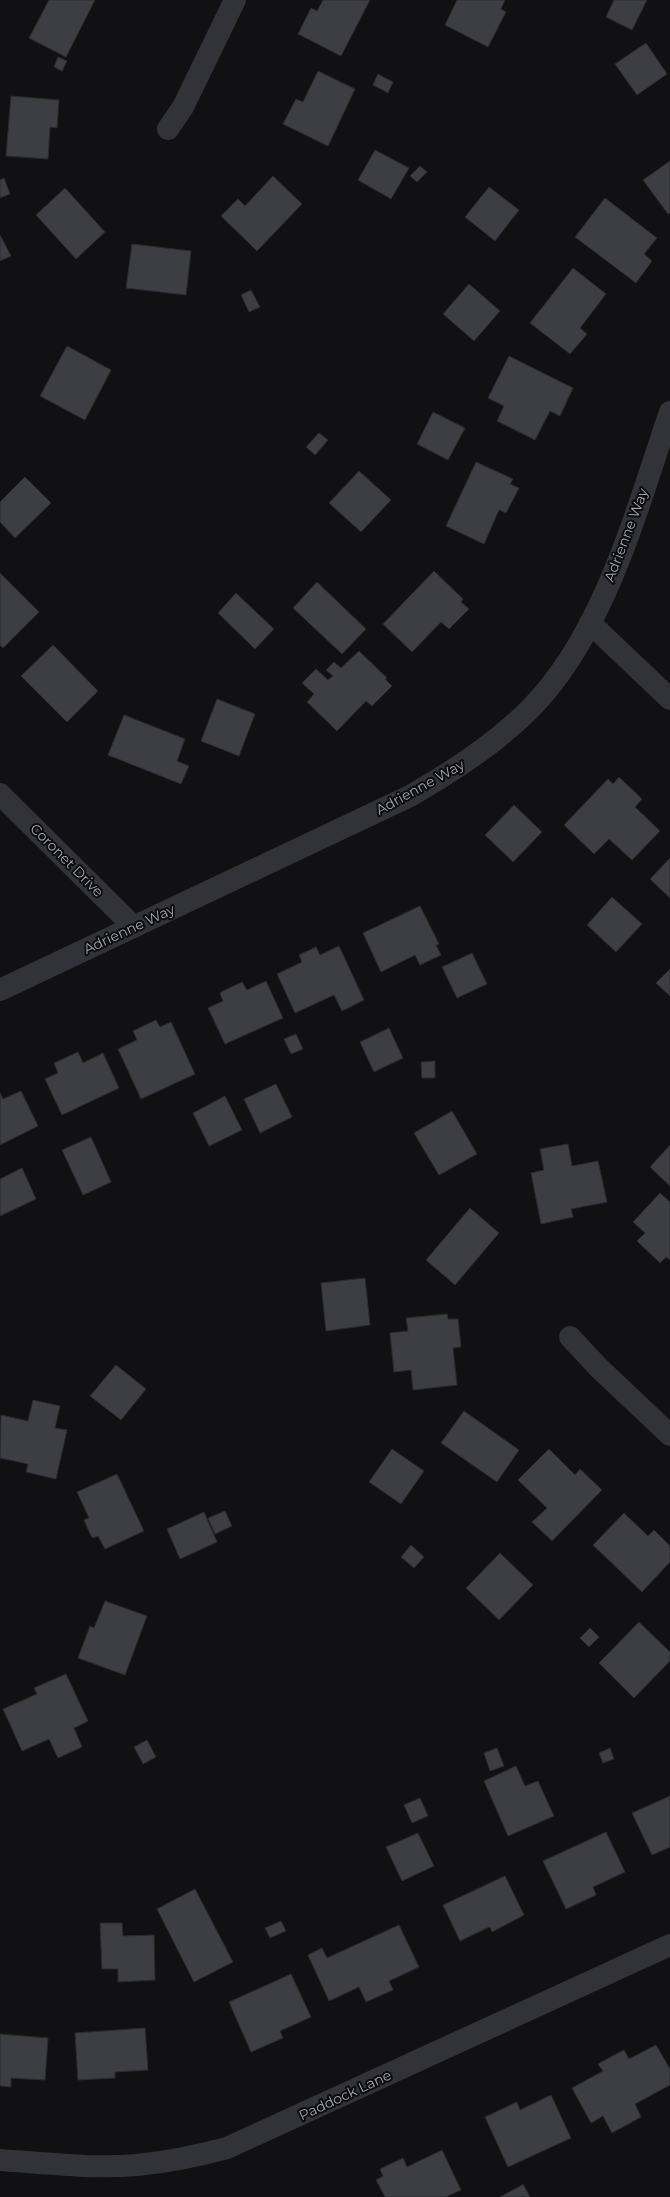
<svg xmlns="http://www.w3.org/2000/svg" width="670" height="2197" viewBox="0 0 670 2197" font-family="Montserrat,sans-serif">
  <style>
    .building { fill: #3d3e43; stroke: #2b2b2f }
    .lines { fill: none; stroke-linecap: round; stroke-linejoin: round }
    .street { stroke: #323338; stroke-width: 22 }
    .labels { text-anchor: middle; stroke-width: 4; stroke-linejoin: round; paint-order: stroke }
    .street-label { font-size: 14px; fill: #a2a6b4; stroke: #0c0c0e }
  </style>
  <rect width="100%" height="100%" fill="#111113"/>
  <!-- building -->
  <g class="building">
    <polygon points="49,0 95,0 66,57 29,38"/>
    <polygon points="323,0 370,0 341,56 298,34 311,8 317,11"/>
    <polygon points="457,0 505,0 501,9 506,12 488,47 445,25"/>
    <polygon points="614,0 647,0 632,30 606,17"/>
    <polygon points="646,43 667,74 637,95 615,64"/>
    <polygon points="58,57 67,61 62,71 54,67"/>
    <polygon points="318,71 355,89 328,146 283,124 296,99 303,102"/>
    <polygon points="378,74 393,82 388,93 373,85"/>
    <polygon points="11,96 59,100 57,128 50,127 48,159 6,156"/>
    <polygon points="375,150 409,168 391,199 358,180"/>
    <polygon points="670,161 670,213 668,214 643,180"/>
    <polygon points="420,166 427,172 417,182 410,176"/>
    <polygon points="273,176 302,204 257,251 221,216 238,199 245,206"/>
    <polygon points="4,178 10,194 0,198 0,180"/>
    <polygon points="489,187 519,210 495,241 465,217"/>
    <polygon points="65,188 105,232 76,259 36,215"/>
    <polygon points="605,198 657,238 644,254 652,261 636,283 575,237"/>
    <polygon points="0,235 11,256 0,261"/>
    <polygon points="132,244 191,251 186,295 126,288"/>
    <polygon points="573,268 606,294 580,328 587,334 570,354 530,323"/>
    <polygon points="469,284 500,311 474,341 443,314"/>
    <polygon points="251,290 260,307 249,312 241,295"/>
    <polygon points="67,346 111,370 85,420 40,396"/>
    <polygon points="509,356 573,388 560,416 550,411 535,440 497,421 504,406 488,398"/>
    <polygon points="433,412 465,428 448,460 417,444"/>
    <polygon points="319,433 328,440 315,455 306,447"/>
    <polygon points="476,462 513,479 510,484 519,488 506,513 499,510 484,544 446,526"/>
    <polygon points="359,471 391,500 361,532 329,503"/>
    <polygon points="25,477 51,503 15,538 0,522 0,502"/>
    <polygon points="434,571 463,599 461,602 469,609 449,629 441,622 412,652 383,624"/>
    <polygon points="0,573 39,612 3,648 0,645"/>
    <polygon points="317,582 366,629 342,654 293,608"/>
    <polygon points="236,593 274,629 255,649 218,613"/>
    <polygon points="53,645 98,691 67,722 21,676"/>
    <polygon points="359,651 387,678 385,679 392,686 372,706 366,701 337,731 307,702 314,694 302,683 316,669 328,680 333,676 326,670 334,662 341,668"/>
    <polygon points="217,699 255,714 239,756 201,741"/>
    <polygon points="124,715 185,739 177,761 189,766 181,784 108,755"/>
    <polygon points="619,777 642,799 635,807 660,831 632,860 609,839 594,854 564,825 608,779 613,784"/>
    <polygon points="514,805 542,832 513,862 485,835"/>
    <polygon points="670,858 670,898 650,879"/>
    <polygon points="612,897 642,924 616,952 587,925"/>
    <polygon points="420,906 439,944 436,945 441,955 420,965 415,955 381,972 363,933"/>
    <polygon points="339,946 364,1000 342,1011 334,995 295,1013 277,974 302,962 299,955 316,947 320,955"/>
    <polygon points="472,953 487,984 457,998 442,967"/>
    <polygon points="670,969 670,996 656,983"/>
    <polygon points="266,981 283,1018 225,1044 208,1008 223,1001 220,993 223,991 242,982 247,990"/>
    <polygon points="156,1020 160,1027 171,1022 195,1074 141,1099 118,1049 137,1040 133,1031"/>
    <polygon points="389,1028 403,1058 374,1072 360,1042"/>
    <polygon points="296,1034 303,1049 291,1054 284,1039"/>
    <polygon points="78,1052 83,1063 103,1053 119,1088 62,1115 45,1079 58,1073 54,1063"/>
    <polygon points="435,1061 435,1078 422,1078 421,1062"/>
    <polygon points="276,1084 292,1117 260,1133 244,1099"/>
    <polygon points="21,1091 38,1126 0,1145 0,1093 3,1099"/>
    <polygon points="225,1096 242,1130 209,1146 193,1113"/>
    <polygon points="452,1111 477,1154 439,1175 414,1133"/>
    <polygon points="91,1137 111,1182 83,1195 62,1150"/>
    <polygon points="568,1144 572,1166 598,1161 607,1202 571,1209 573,1217 541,1224 531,1173 544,1170 540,1149"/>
    <polygon points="670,1145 670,1186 650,1167"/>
    <polygon points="22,1168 36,1199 0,1216 0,1179"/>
    <polygon points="660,1193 670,1202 670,1260 666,1257 660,1263 637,1241 645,1233 633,1222"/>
    <polygon points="470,1208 499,1233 455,1285 426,1260"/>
    <polygon points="365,1278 370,1325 326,1331 321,1283"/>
    <polygon points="447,1314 448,1319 458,1319 461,1347 453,1348 457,1385 413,1390 411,1370 394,1372 390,1333 408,1331 406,1318"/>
    <polygon points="116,1365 146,1389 121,1420 90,1396"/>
    <polygon points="33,1400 60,1406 55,1428 67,1430 56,1479 26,1472 28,1464 0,1458 1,1415 28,1421"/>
    <polygon points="464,1411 519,1450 497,1482 441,1443"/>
    <polygon points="392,1449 424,1471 401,1504 369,1482"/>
    <polygon points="549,1449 575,1475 580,1469 602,1490 552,1541 532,1522 547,1508 518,1480"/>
    <polygon points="117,1474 144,1531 105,1549 98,1536 93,1538 91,1536 84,1520 89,1518 77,1492"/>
    <polygon points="225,1511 232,1526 215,1534 208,1518"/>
    <polygon points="204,1512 217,1542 180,1559 167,1529"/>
    <polygon points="624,1513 648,1536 654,1530 670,1546 670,1562 642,1592 593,1545"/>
    <polygon points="411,1545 424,1557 414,1568 401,1557"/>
    <polygon points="500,1553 533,1585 499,1620 466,1588"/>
    <polygon points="105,1601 147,1616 125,1675 78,1658 90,1626 94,1628"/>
    <polygon points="639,1622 670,1652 670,1661 634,1698 599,1663"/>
    <polygon points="590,1628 599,1637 589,1647 580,1638"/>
    <polygon points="66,1674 88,1721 74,1728 82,1747 58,1758 49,1739 22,1751 3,1709 37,1694 34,1688"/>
    <polygon points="147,1740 156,1757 143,1764 134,1747"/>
    <polygon points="497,1748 504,1766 490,1771 484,1753"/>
    <polygon points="610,1748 614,1759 603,1763 599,1753"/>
    <polygon points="516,1766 525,1786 538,1781 554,1816 508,1836 484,1781"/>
    <polygon points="670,1796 670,1847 652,1855 632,1813"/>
    <polygon points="420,1798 428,1816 412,1823 404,1805"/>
    <polygon points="606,1832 625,1872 593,1887 596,1895 566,1909 543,1861"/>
    <polygon points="418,1833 434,1866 402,1881 386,1847"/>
    <polygon points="505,1876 524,1915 492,1932 490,1927 487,1928 460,1941 443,1905"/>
    <polygon points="195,1889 233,1962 194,1982 157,1909"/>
    <polygon points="281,1921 286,1931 270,1938 265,1928"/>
    <polygon points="100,1923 122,1923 123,1936 154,1935 155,1980 118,1982 118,1969 102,1969"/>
    <polygon points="399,1925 419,1967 389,1981 393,1990 366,2002 359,1987 329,2001 308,1955 322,1948 327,1958"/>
    <polygon points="291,1974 311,2017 280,2031 283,2038 251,2052 229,2002"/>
    <polygon points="145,2028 148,2070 115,2072 115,2078 78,2080 75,2033"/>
    <polygon points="0,2034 48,2038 45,2080 11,2078 11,2087 0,2086"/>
    <polygon points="656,2045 670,2069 670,2085 635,2104 641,2117 612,2133 603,2116 591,2123 572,2088 603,2071 598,2064 616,2054 624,2050 629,2059"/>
    <polygon points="551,2095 571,2138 508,2167 485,2117 517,2102 520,2110"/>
    <polygon points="442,2150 461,2190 446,2197 385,2197 376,2180 383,2176 380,2169 403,2158 407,2167"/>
    <polygon points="523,2184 530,2197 500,2197 522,2185"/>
  </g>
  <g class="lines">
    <!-- street -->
    <g class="street">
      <polyline points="168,129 183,107 235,0"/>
      <polyline points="590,623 670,699"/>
      <polyline points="0,794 134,927"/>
      <path d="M0,990L410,796C453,771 495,744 530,709C604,635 637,508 670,412"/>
      <polyline points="570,1337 599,1368 670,1435"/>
      <path d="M0,2160C45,2163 92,2169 137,2165C168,2162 197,2156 227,2148L670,1945"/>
    </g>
  </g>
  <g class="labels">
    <!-- street labels -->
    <g class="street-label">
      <text transform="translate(626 535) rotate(-69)" y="5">Adrienne Way</text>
      <text transform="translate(420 787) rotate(-29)" y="5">Adrienne Way</text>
      <text transform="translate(67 860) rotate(45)" y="5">Coronet Drive</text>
      <text transform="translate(129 929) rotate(-25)" y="5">Adrienne Way</text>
      <text transform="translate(345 2095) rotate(-25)" y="5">Paddock Lane</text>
    </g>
  </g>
</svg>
